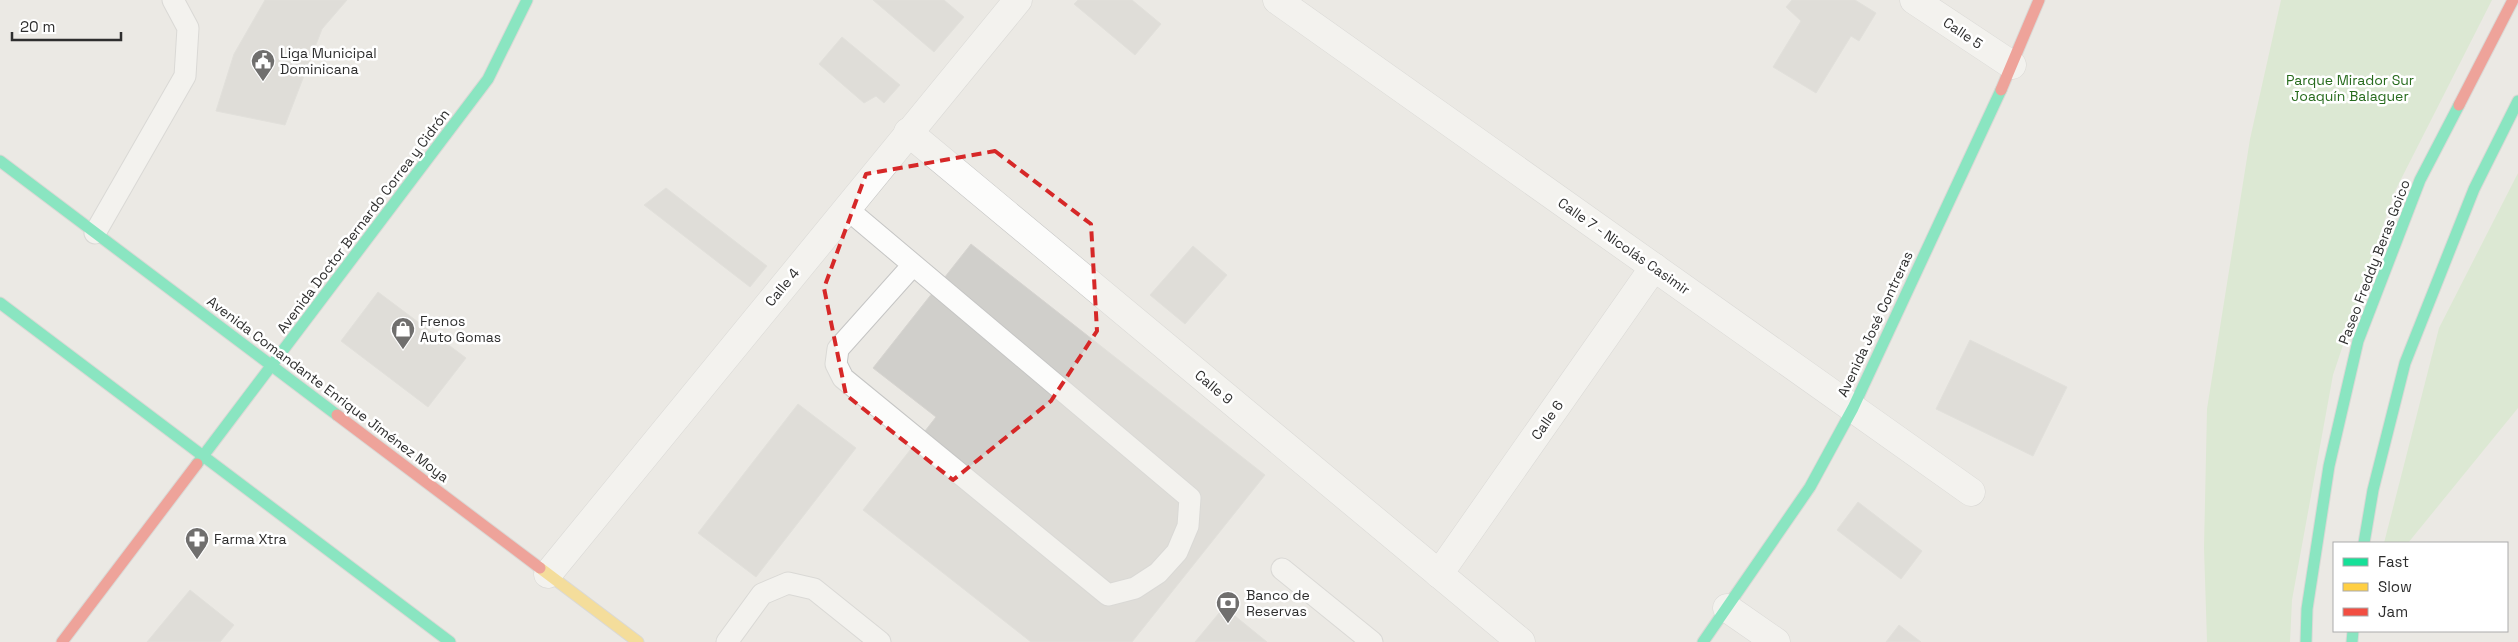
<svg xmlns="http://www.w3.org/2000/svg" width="2518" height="642" viewBox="0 0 2518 642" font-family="'Space Grotesk',sans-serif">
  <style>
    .green { fill: #cbe6bf }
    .building { fill: #d0cfcb; stroke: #d6d4d0 }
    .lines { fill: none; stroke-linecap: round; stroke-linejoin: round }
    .lane-casing { stroke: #c5c5c4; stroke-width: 23 }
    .street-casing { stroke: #c5c5c4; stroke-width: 29 }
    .fast-casing { stroke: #c5c5c4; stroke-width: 13 }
    .slow-casing { stroke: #c5c5c4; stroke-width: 13 }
    .jam-casing { stroke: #c5c5c4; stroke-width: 13 }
    .lane { stroke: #fcfcfb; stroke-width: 21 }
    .street { stroke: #fcfcfb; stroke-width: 28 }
    .fast { stroke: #16e098; stroke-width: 11 }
    .slow { stroke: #ffcf43; stroke-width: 11 }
    .jam { stroke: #f24e42; stroke-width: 11 }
    .marked { fill: none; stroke: #d62828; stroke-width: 4; stroke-dasharray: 10 6; stroke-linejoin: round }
    .labels { text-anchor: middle; stroke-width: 5; stroke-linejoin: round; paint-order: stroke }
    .street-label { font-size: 14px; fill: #2e2e2e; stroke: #fff }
    .poi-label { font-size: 14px; fill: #2e2e2e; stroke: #fff; text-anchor: start }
    .park-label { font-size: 14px; fill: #276b1d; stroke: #fff }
  </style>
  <rect width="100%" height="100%" fill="#ebe9e4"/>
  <!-- green -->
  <g class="green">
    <polygon points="2281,0 2492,0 2394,193 2333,375 2292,600 2290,642 2207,642 2204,548 2207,409 2250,139"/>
    <polygon points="2518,173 2518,408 2408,543 2384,543 2439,328"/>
  </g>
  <!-- building -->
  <g class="building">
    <polygon points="265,0 347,0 322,29 285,125 216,111 234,54"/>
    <polygon points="873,0 944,0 964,17 934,52"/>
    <polygon points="1078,0 1132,0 1161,24 1135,55 1074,4"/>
    <polygon points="1792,0 1855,0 1876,13 1859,41 1851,36 1816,93 1773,67 1801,21 1786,7"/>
    <polygon points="842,37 900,85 884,103 876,96 864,103 819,64"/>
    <polygon points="666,188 767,266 750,287 644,205"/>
    <polygon points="971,244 1265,475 1132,642 1031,642 863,510 936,417 873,368"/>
    <polygon points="1193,246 1227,275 1185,324 1150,295"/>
    <polygon points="378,292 466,358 428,407 341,341"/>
    <polygon points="1970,340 2067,387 2033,456 1936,409"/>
    <polygon points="798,404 856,448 756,577 698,533"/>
    <polygon points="1858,502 1922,551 1901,579 1837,530"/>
    <polygon points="190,590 234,625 220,642 147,642"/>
    <polygon points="1224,607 1267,642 1195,642"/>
    <polygon points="1899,625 1921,642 1886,642"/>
  </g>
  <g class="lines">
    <!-- lane casing -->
    <g class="lane-casing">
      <g id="lane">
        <polyline points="846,208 1190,498 1188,526 1177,552 1158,573 1135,588 1108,595 843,378 836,364 838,349 913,265"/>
        <polyline points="95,233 185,76 188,28 173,0"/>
        <polyline points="1282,569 1372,642"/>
        <polyline points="727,642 762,594 788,583 814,589 880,642"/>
      </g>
    </g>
    <!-- street casing -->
    <g class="street-casing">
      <g id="street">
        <polyline points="1277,0 1971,492"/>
        <polyline points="1914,0 2012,65"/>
        <polyline points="908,132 1521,642"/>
        <polyline points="548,574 1018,0"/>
        <polyline points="1439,574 1654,267"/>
        <polyline points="1727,608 1776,642"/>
      </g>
    </g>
    <!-- fast casing -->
    <g class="fast-casing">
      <g id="fast">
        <polyline points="0,161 337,415"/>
        <polyline points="0,303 450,642"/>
        <polyline points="197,464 488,79 527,0"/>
        <polyline points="2364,543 2373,490 2405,363 2474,189 2518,101"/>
        <polyline points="1703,642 1810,487 1853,408 2001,90"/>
        <polyline points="2306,642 2307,609 2329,466 2358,341 2420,180 2459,105"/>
        <polyline points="2352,642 2353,631"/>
      </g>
    </g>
    <!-- slow casing -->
    <g class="slow-casing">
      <polyline id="slow" points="540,568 638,642"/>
    </g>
    <!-- jam casing -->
    <g class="jam-casing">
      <g id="jam">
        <polyline points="2001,90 2039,0"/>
        <polyline points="2459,105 2513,0"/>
        <polyline points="337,415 540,568"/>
        <polyline points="62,642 197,464"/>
      </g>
    </g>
    <!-- lane -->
    <use href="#lane" class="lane"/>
    <!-- street -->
    <use href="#street" class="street"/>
    <!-- fast -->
    <use href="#fast" class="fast"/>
    <!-- slow -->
    <use href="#slow" class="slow"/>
    <!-- jam -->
    <use href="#jam" class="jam"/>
  </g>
  <!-- marked area -->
  <path d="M0 0H2518V642H0ZM995,151L1091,224L1097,331L1051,401L953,480L846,395L824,288L866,174Z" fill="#ebe9e4" fill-opacity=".55" fill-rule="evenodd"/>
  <path class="marked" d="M995,151L1091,224L1097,331L1051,401L953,480L846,395L824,288L866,174Z"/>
  <!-- icons -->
  <defs>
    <g id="civic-pin" transform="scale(1.25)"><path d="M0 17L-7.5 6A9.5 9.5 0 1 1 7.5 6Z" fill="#706f6e" stroke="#fff"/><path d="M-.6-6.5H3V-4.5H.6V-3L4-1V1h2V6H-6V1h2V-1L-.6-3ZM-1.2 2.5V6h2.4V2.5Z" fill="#fff"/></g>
    <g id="shop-pin" transform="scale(1.25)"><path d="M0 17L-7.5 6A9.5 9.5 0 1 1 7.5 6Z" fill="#706f6e" stroke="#fff"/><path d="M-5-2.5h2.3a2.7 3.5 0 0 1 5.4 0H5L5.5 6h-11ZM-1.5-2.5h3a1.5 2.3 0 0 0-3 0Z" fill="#fff"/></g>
    <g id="pharmacy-pin" transform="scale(1.25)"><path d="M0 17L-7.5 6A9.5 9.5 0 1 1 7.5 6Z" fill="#706f6e" stroke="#fff"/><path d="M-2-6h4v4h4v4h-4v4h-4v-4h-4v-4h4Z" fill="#fff"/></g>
    <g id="bank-pin" transform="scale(1.25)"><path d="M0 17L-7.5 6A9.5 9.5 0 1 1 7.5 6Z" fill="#706f6e" stroke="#fff"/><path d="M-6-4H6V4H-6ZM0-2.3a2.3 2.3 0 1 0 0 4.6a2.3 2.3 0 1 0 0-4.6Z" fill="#fff"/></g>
  </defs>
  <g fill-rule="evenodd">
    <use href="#civic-pin" x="263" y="61"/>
    <use href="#shop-pin" x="403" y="329"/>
    <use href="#pharmacy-pin" x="197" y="539"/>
    <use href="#bank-pin" x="1228" y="603"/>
  </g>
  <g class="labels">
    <!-- street labels -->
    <g class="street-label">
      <text transform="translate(1963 33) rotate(34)" y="5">Calle 5</text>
      <text transform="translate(363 221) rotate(-53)" y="5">Avenida Doctor Bernardo Correa y Cidrón</text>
      <text transform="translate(1624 246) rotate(35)" y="5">Calle 7 - Nicolás Casimir</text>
      <text transform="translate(2374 262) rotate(-69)" y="5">Paseo Freddy Beras Goico</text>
      <text transform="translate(782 287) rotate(-51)" y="5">Calle 4</text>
      <text transform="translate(1875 324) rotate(-65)" y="5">Avenida José Contreras</text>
      <text transform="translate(1214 387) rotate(40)" y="5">Calle 9</text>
      <text transform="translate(328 389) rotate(37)" y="5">Avenida Comandante Enrique Jiménez Moya</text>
      <text transform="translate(1547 420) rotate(-55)" y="5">Calle 6</text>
    </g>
    <!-- poi labels -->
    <g class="poi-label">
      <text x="280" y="58">Liga Municipal<tspan x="280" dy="16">Dominicana</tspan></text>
      <text x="420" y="326">Frenos<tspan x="420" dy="16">Auto Gomas</tspan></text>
      <text x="214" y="544">Farma Xtra</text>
      <text x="1246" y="600">Banco de<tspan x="1246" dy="16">Reservas</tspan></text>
    </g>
    <!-- park labels -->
    <g class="park-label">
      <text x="2350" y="85">Parque Mirador Sur<tspan x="2350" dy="16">Joaquín Balaguer</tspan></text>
    </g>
  </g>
  <!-- legend -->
  <rect x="2333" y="542" width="175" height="90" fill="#ffffff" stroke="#ababab"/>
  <rect x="2343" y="558" width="25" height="8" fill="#16e098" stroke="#ababab"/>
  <text x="2378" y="567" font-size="15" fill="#2e2e2e">Fast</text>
  <rect x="2343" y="583" width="25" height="8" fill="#ffcf43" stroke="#ababab"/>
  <text x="2378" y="592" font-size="15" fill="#2e2e2e">Slow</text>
  <rect x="2343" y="608" width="25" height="8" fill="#f24e42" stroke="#ababab"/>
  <text x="2378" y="617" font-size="15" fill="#2e2e2e">Jam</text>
  <!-- scale -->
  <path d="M12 32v8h109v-8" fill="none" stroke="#2e2e2e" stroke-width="2.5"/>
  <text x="20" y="32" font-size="15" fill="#2e2e2e" stroke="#ffffff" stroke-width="4" paint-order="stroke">20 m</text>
</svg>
